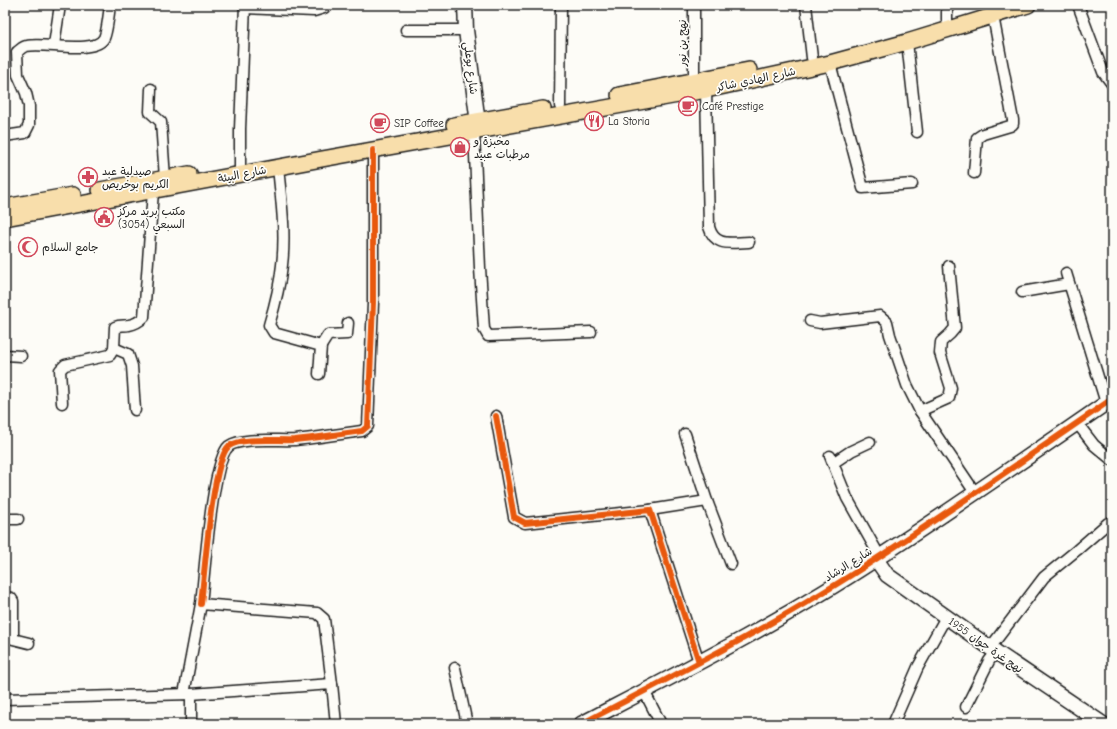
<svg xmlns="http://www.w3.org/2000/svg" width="1117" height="729" viewBox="0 0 1117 729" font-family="'Comic Neue','Playpen Sans Arabic',sans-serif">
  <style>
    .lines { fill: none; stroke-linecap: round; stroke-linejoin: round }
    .street-casing { stroke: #1c1c1c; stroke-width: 13 }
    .secondary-casing { stroke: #1c1c1c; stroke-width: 17 }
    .primary-casing { stroke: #1c1c1c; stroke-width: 18 }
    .street { stroke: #fdfcf7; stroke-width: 10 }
    .secondary { stroke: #fdfcf7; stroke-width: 14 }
    .primary { stroke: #f8deab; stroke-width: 15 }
    .cycleway-casing { stroke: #fdfcf7; stroke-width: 8 }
    .cycleway { stroke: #e8590c; stroke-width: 6 }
    .labels { text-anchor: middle; stroke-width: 3.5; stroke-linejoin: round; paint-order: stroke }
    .street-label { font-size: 11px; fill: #1c1c1c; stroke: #fdfcf7 }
    .poi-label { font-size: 11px; fill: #1c1c1c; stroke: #fdfcf7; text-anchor: start }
  </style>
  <rect width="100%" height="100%" fill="#fdfcf7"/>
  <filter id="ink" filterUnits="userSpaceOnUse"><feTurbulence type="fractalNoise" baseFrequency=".025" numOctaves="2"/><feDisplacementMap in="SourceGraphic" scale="8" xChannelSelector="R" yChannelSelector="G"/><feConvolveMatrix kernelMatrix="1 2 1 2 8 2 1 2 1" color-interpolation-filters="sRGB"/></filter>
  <g filter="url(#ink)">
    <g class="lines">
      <!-- street casing -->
      <g class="street-casing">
        <g id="street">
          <polyline points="694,5 694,86"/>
          <polyline points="806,5 812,58"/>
          <polyline points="947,5 947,20 949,29"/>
          <polyline points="1078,5 1103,72 1112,84"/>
          <polyline points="245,8 314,11 324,8 324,5"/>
          <polyline points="406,30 466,30"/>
          <polyline points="907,42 917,132"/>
          <polyline points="54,45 60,5"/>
          <polyline points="830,63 863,188 912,184"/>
          <polyline points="151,89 150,112 161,122 165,178"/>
          <path d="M706,90L709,227C715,248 732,242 749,242"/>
          <polyline points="560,106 561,5"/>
          <polyline points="474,132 480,268 484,329 488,336 591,332"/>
          <path d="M5,136L25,133L29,125V106L26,93L18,75L17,52C20,50 23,46 27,46C44,42 95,55 104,38C107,32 109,13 110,5"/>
          <path d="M278,167C281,199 286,232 282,265C280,285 275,305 269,325L274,333L321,346L319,374"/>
          <polyline points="974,173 977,138 983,134 1010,126 1013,124 1013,120 993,16"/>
          <polyline points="240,175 240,129 245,5"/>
          <polyline points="1066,273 1106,403"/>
          <polyline points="1022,292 1069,284"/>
          <polyline points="810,321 820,323 880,316 887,322 890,335 907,385 920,411 976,494"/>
          <polyline points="321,346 328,335 347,334 348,323"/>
          <polyline points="114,348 128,354 132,366 135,410"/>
          <polyline points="5,355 21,356"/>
          <path d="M62,403L60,370L65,365L110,355L114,348L115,327C120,325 124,326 129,325C135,324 140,321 144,317L153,191"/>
          <polyline points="920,411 949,398 951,388 940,353 941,342 950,334 955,328 949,266"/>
          <polyline points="496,416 514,517 525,523 650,510 699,662"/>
          <polyline points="1077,423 1094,445 1112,460"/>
          <polyline points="830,456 847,498 880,557"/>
          <polyline points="833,463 851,451 870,442"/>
          <polyline points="707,501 731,564"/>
          <polyline points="650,510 707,501 685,434"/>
          <polyline points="5,519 18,519"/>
          <polyline points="5,597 11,598 13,601 13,639 29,643"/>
          <path d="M201,604C204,579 212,459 229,446C242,437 278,441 295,440C317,438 340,434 362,431L368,426L373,303V150"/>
          <polyline points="990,648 1044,577 1077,550 1108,523"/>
          <polyline points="455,668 467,724"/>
          <polyline points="644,691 661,724"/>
          <polyline points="184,694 201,604 317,613 324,619 332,684"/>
          <polyline points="5,699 191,694 332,684 336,724"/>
          <polyline points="966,707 989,661 996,652"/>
          <polyline points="191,724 191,694"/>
          <polyline points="893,724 918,667 946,617"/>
        </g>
      </g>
      <!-- secondary casing -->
      <g class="secondary-casing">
        <g id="secondary">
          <polyline points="465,5 466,30 479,131"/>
          <polyline points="876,559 887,575 996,652 1103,724"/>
          <path d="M581,724C681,672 782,621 876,559C956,507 1034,453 1112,399"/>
        </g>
      </g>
      <!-- primary casing -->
      <g class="primary-casing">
        <g id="primary">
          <polyline points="619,95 749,70"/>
          <polyline points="454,125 543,109"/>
          <polyline points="100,190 189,174"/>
          <polyline points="5,207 73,195"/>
          <polyline points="5,218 322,159 706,90 830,63 907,42 1028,5"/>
        </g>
      </g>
      <!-- street -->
      <use href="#street" class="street"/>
      <!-- secondary -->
      <use href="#secondary" class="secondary"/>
      <!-- primary -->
      <use href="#primary" class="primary"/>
      <!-- cycleway casing -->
      <g class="cycleway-casing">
        <g id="cycleway">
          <polyline points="496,416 514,517 525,523 650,510 699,662"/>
          <path d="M201,604C204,579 212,459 229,446C242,437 278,441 295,440C317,438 340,434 362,431L368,426L373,303V150"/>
          <path d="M581,724C681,672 782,621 876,559C956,507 1034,453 1112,399"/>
        </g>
      </g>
      <!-- cycleway -->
      <use href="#cycleway" class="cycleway"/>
    </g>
  </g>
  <!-- icons -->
  <defs>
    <g id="cafe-ring" transform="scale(1)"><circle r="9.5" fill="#fdfcf7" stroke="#d1495b" stroke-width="1.5"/><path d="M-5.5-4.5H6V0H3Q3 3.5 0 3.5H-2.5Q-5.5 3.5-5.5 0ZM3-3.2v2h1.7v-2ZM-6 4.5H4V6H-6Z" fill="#d1495b"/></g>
    <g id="restaurant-ring" transform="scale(1)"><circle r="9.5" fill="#fdfcf7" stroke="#d1495b" stroke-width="1.5"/><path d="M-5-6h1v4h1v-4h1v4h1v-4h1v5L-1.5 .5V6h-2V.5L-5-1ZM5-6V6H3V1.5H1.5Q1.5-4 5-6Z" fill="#d1495b"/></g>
    <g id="shop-ring" transform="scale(1)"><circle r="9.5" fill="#fdfcf7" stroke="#d1495b" stroke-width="1.5"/><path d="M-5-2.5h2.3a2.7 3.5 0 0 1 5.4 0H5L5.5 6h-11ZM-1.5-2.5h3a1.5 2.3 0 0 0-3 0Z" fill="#d1495b"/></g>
    <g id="pharmacy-ring" transform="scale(1)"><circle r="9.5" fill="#fdfcf7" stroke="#d1495b" stroke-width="1.5"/><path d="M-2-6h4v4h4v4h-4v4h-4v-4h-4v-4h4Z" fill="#d1495b"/></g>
    <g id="civic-ring" transform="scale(1)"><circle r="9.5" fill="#fdfcf7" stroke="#d1495b" stroke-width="1.5"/><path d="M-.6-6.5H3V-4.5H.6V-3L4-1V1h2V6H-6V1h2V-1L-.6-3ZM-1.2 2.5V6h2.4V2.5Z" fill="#d1495b"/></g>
    <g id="mosque-ring" transform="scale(1)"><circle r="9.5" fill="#fdfcf7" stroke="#d1495b" stroke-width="1.5"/><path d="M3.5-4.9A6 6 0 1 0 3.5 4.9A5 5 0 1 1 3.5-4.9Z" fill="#d1495b"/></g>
  </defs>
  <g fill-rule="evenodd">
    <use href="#cafe-ring" x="688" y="106"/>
    <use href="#restaurant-ring" x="594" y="121"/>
    <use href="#cafe-ring" x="380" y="123"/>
    <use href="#shop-ring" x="460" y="147"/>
    <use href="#pharmacy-ring" x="88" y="177"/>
    <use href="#civic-ring" x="104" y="217"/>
    <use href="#mosque-ring" x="28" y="247"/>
  </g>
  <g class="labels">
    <!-- street labels -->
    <g class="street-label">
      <text transform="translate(682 43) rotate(-90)" y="4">نهج بن نور</text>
      <text transform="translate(471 68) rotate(83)" y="4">شارع بوعلي</text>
      <text transform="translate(756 79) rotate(-12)" y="4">شارع الهادي شاكر</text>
      <text transform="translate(242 174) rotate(-11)" y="4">شارع البيئة</text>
      <text transform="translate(848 564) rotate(-32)" y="4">شارع الرشاد</text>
      <text transform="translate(986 645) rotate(35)" y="4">نهج غرة جوان 1955</text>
    </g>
    <!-- poi labels -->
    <g class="poi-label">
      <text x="702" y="110">Café Prestige</text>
      <text x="608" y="125">La Storia</text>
      <text x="394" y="127">SIP Coffee</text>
      <text x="474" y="145">مخبزة و<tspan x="474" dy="13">مرطبات عبيد</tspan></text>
      <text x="102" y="175">صيدلية عبد<tspan x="102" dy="13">الكريم بوخريص</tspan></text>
      <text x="118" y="215">مكتب بريد مركز<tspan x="118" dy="13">السبعي (3054)</tspan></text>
      <text x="42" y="251">جامع السلام</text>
    </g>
  </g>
  <!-- margin -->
  <rect width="1117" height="729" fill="none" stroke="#fdfcf7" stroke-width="20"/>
  <rect x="10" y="10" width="1097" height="709" fill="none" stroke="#1c1c1c" stroke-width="1.5" filter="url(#ink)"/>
</svg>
